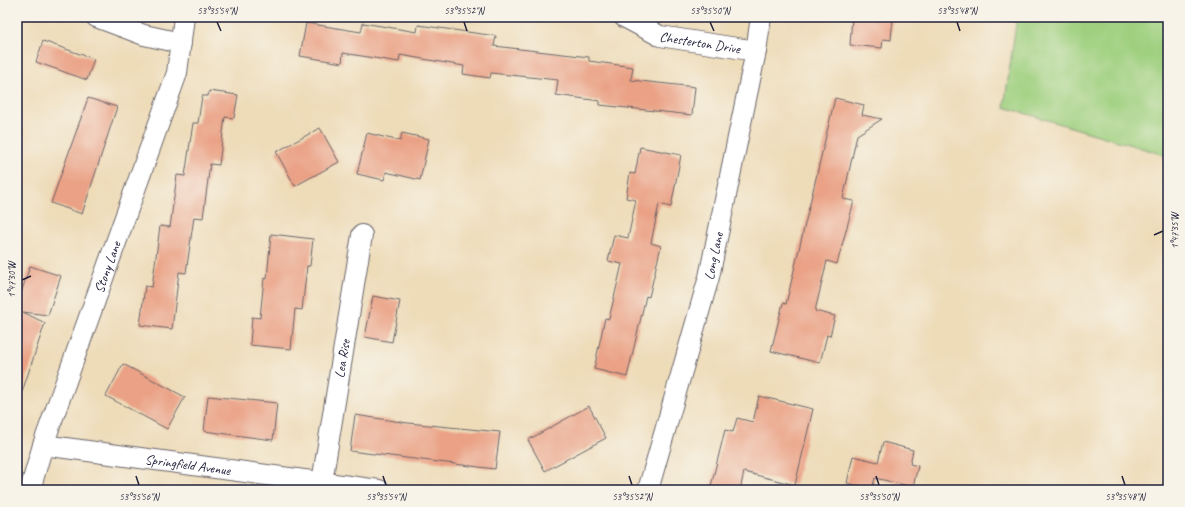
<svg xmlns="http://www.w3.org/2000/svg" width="1185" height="507" viewBox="0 0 1185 507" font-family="Caveat,sans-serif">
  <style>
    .green { fill: #9fd07f; stroke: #60795d }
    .building { fill: #eaa185 }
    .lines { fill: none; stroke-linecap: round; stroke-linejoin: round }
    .minor-casing { stroke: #696367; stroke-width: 22 }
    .minor { stroke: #fff; stroke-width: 20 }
    .ticks { fill: none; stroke: #22223b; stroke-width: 1.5 }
    .labels { text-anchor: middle; stroke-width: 3; stroke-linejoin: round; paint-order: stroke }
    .street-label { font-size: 14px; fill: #22223b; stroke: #f7f3e8 }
    .neatline { fill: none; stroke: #22223b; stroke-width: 1.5 }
    .ticks-label { font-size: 10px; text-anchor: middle; fill: #22223b }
  </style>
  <rect width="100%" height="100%" fill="#f7f3e8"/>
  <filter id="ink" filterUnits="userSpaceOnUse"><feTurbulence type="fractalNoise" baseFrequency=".025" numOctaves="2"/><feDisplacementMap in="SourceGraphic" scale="8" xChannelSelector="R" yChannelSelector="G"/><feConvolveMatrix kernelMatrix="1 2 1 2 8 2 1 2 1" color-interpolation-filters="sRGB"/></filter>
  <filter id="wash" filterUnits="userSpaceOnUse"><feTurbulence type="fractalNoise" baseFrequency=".012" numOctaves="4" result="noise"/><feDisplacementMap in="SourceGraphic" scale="16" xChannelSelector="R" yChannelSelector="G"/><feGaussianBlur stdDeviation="0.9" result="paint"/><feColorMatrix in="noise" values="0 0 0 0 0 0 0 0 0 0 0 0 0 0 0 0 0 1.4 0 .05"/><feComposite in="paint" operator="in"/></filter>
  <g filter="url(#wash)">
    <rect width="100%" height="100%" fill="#eedcb9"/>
    <!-- green -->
    <polygon class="green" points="1017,17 1168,17 1168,156 1004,107"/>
    <g id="blocks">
      <!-- building -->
      <g class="building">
        <polygon points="852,17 893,17 891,40 883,39 882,48 850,45"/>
        <polygon points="306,23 361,32 363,23 417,32 418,25 496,36 494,46 589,57 589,61 633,67 631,80 695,87 692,115 600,105 600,101 556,95 558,80 491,73 490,78 463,74 464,66 400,55 399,62 343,53 342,63 300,56"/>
        <polygon points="43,41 94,59 87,80 36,62"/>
        <polygon points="209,91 238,95 234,118 225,117 219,165 210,164 203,218 194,217 186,273 179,272 172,329 140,325 145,286 152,287 160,226 170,227 177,175 185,176 193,123 198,123 202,96 208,96"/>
        <polygon points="88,98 117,107 82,214 51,203"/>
        <polygon points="835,98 864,105 862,115 882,119 857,135 843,199 854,201 837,264 827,261 815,311 835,316 830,336 827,335 820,363 771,351 783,303 786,304"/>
        <polygon points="320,128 339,162 295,186 276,152"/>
        <polygon points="367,133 400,141 402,133 429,139 420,180 386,172 384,180 357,174"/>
        <polygon points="640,147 681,155 671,207 659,204 651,243 661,246 649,297 646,296 627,377 594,369 605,318 609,319 622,264 608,261 614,235 628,238 636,200 626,198 630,173 635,174"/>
        <polygon points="271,234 313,239 310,266 307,266 302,310 295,309 291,349 250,345 252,317 260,318 264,278 267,279"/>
        <polygon points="30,266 61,276 48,315 23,312 45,323 21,395 17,394 17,305"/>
        <polygon points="373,296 400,301 392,342 365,337"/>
        <polygon points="123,364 185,397 167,429 106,396"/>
        <polygon points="208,396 277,403 273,440 204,431"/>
        <polygon points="759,396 813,409 795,485 744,472 740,490 710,490 725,430 733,432 737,418 753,422"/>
        <polygon points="589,406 606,438 545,471 528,440"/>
        <polygon points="355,415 408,423 500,432 495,469 350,451"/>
        <polygon points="883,442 913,450 910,464 918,466 913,487 875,478 872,489 847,483 853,456 878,462"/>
      </g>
    </g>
  </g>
  <g filter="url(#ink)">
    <use href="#blocks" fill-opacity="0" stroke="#696367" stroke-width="1"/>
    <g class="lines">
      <!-- minor casing -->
      <g class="minor-casing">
        <g id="minor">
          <polyline points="96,17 144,35 181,43"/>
          <path id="s1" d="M624,17L660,36L756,51"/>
          <path id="s2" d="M43,445L379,490"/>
          <path id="s3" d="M322,482L362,235"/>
          <path id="s4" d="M30,490L43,445L177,73L184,17"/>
          <path id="s5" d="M648,490L709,277L756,51L761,17"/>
        </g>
      </g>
      <!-- minor -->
      <use href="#minor" class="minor"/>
    </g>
  </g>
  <!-- ticks -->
  <path class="ticks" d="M217,22L221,31M464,22L467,31M710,22L714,31M957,22L960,31M1154,235L1163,231M22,280L31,276M136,476L139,485M383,476L386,485M629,476L632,485M876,476L879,485M1122,476L1125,485"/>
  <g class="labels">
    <!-- street labels -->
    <g class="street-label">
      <text dy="5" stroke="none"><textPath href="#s1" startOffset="81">Chesterton Drive</textPath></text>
      <text dy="5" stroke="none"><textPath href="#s5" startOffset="243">Long Lane</textPath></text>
      <text dy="5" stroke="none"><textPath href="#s4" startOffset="236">Stony Lane</textPath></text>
      <text dy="5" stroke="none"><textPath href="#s3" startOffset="125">Lea Rise</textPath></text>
      <text dy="5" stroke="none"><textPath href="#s2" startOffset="146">Springfield Avenue</textPath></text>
    </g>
  </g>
  <!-- margin -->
  <rect width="1185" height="507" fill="none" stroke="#f7f3e8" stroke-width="44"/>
  <rect x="22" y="22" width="1141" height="463" class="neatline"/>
  <g class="ticks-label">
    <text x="217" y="14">53°35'54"N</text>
    <text x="464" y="14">53°35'52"N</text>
    <text x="710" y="14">53°35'50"N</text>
    <text x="957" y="14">53°35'48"N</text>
    <text transform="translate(1174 231) rotate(-90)" y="4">1°47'35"W</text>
    <text transform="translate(11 280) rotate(-90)" y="4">1°47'30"W</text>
    <text x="139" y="500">53°35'56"N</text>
    <text x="386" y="500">53°35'54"N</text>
    <text x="632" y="500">53°35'52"N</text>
    <text x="879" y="500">53°35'50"N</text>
    <text x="1125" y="500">53°35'48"N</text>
  </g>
</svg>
